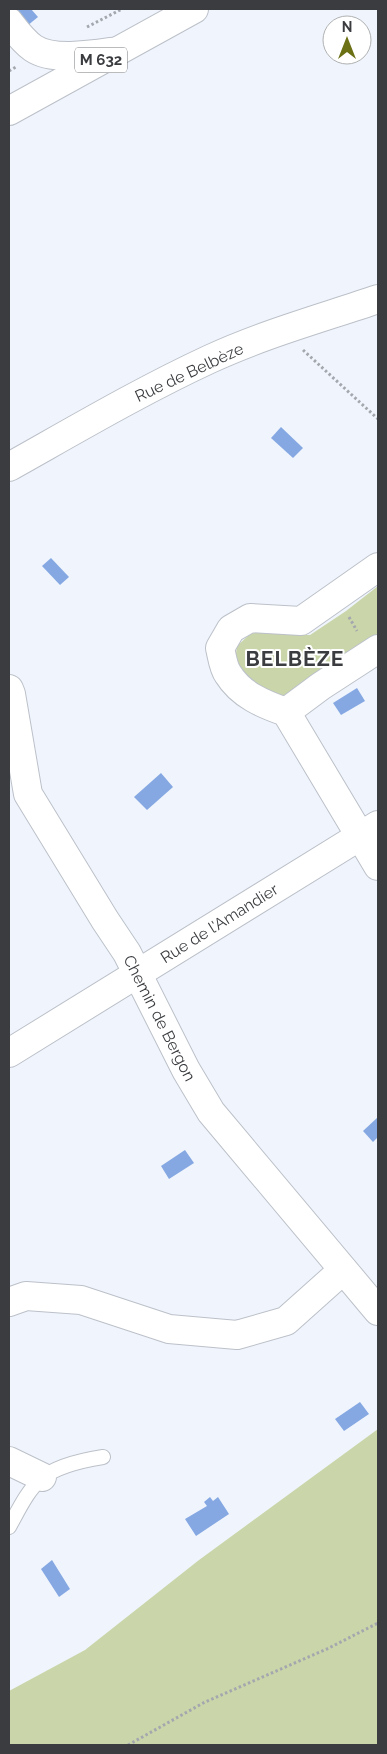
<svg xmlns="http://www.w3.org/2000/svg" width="387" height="1754" viewBox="0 0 387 1754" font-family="Raleway,sans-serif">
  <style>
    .green { fill: #cad6aa }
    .water { fill: #85a8e2 }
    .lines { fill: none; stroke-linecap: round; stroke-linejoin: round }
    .service-casing { stroke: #bcc1c9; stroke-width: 16 }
    .minor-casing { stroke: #bcc1c9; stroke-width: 30 }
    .primary-casing { stroke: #bcc1c9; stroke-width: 30 }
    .path { stroke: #a4a7ad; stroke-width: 3; stroke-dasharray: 2.5 2.5; stroke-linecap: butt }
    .service { stroke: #fff; stroke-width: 14 }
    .minor { stroke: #fff; stroke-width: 28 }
    .primary { stroke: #fff; stroke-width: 28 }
    .labels { text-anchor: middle; stroke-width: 4; stroke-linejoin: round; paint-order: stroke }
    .shield { fill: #fff; stroke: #757679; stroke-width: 1 }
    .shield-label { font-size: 15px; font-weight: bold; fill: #3a3c3f }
    .street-label { font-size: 16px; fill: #3a3c3f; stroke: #fff }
    .district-label { font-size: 21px; font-weight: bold; letter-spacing: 1px; fill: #3a3c3f; stroke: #fff }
  </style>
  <rect width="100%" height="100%" fill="#f0f5fd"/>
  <!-- green -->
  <g class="green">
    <polygon points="378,586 378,640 289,697 282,697 255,689 235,660 237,646 250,634 265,630 291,635 310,635 346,611"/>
    <polygon points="378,1429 378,1745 9,1745 9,1691 85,1650 199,1560"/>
  </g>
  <!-- water -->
  <g class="water">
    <polygon points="13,9 31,9 38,17 27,26"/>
    <polygon points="281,427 303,448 293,458 271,438"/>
    <polygon points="51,558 69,577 60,585 42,566"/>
    <polygon points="357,688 365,701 341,715 333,703"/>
    <polygon points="161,773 173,787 147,810 134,797"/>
    <polygon points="378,1117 378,1137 373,1142 363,1131"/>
    <polygon points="185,1150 194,1163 169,1179 161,1166"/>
    <polygon points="360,1402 369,1414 344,1431 335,1419"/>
    <polygon points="210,1497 213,1501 218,1497 229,1514 196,1536 185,1519 207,1506 204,1502"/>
    <polygon points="52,1560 70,1589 59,1597 41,1569"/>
  </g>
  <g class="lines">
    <!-- service casing -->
    <g class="service-casing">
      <path id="service" d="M9,1527C18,1511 27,1491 41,1479C56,1466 84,1460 103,1457"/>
    </g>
    <!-- minor casing -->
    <g class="minor-casing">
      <g id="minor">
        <path d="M9,22C16,31 23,41 33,48C53,62 96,54 118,51"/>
        <path d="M9,467C75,430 141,391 210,359C264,334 322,318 378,299"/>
        <path d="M378,567L301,621L250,618L231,629L220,648C222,656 223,667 228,674C241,695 263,704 286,712L378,866"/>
        <polyline points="9,689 11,694 28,794 105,920 127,953 186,1070 211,1112 378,1311"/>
        <polyline points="286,712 321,686 378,649"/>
        <polyline points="9,1053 378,825"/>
        <polyline points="9,1302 26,1296 81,1300 169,1329 237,1335 286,1321 343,1270"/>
        <polyline points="9,1461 42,1477"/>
      </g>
    </g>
    <!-- primary casing -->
    <g class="primary-casing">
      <polyline id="primary" points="9,111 194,9"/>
    </g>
    <!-- path -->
    <g class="path">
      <polyline points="87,27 122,9"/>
      <polyline points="9,71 16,67"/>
      <polyline points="303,350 378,419"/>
      <polyline points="349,617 357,631"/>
      <polyline points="128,1745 205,1702 327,1649 378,1623"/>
    </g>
    <!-- service -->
    <use href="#service" class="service"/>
    <!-- minor -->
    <use href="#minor" class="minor"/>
    <!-- primary -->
    <use href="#primary" class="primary"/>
  </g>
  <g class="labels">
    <!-- shield labels -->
    <rect class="shield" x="75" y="47.5" width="52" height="25" rx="4"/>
    <g class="shield-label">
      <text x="101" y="65">M 632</text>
    </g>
    <!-- street labels -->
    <g class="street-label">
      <text transform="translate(189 372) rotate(-25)" y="6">Rue de Belbèze</text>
      <text transform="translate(219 923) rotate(-32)" y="6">Rue de l'Amandier</text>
      <text transform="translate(160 1018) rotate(63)" y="6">Chemin de Bergon</text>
    </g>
    <!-- district labels -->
    <g class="district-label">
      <text x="295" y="666">BELBÈZE</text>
    </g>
  </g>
  <!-- border -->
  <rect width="387" height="1754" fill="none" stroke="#3a3c3f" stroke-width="20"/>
  <!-- north arrow -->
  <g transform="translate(347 40)"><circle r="24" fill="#ffffff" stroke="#b0b1b2"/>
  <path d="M0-4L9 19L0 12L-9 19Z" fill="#6c7015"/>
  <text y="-8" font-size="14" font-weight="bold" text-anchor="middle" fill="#3a3c3f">N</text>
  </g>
</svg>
